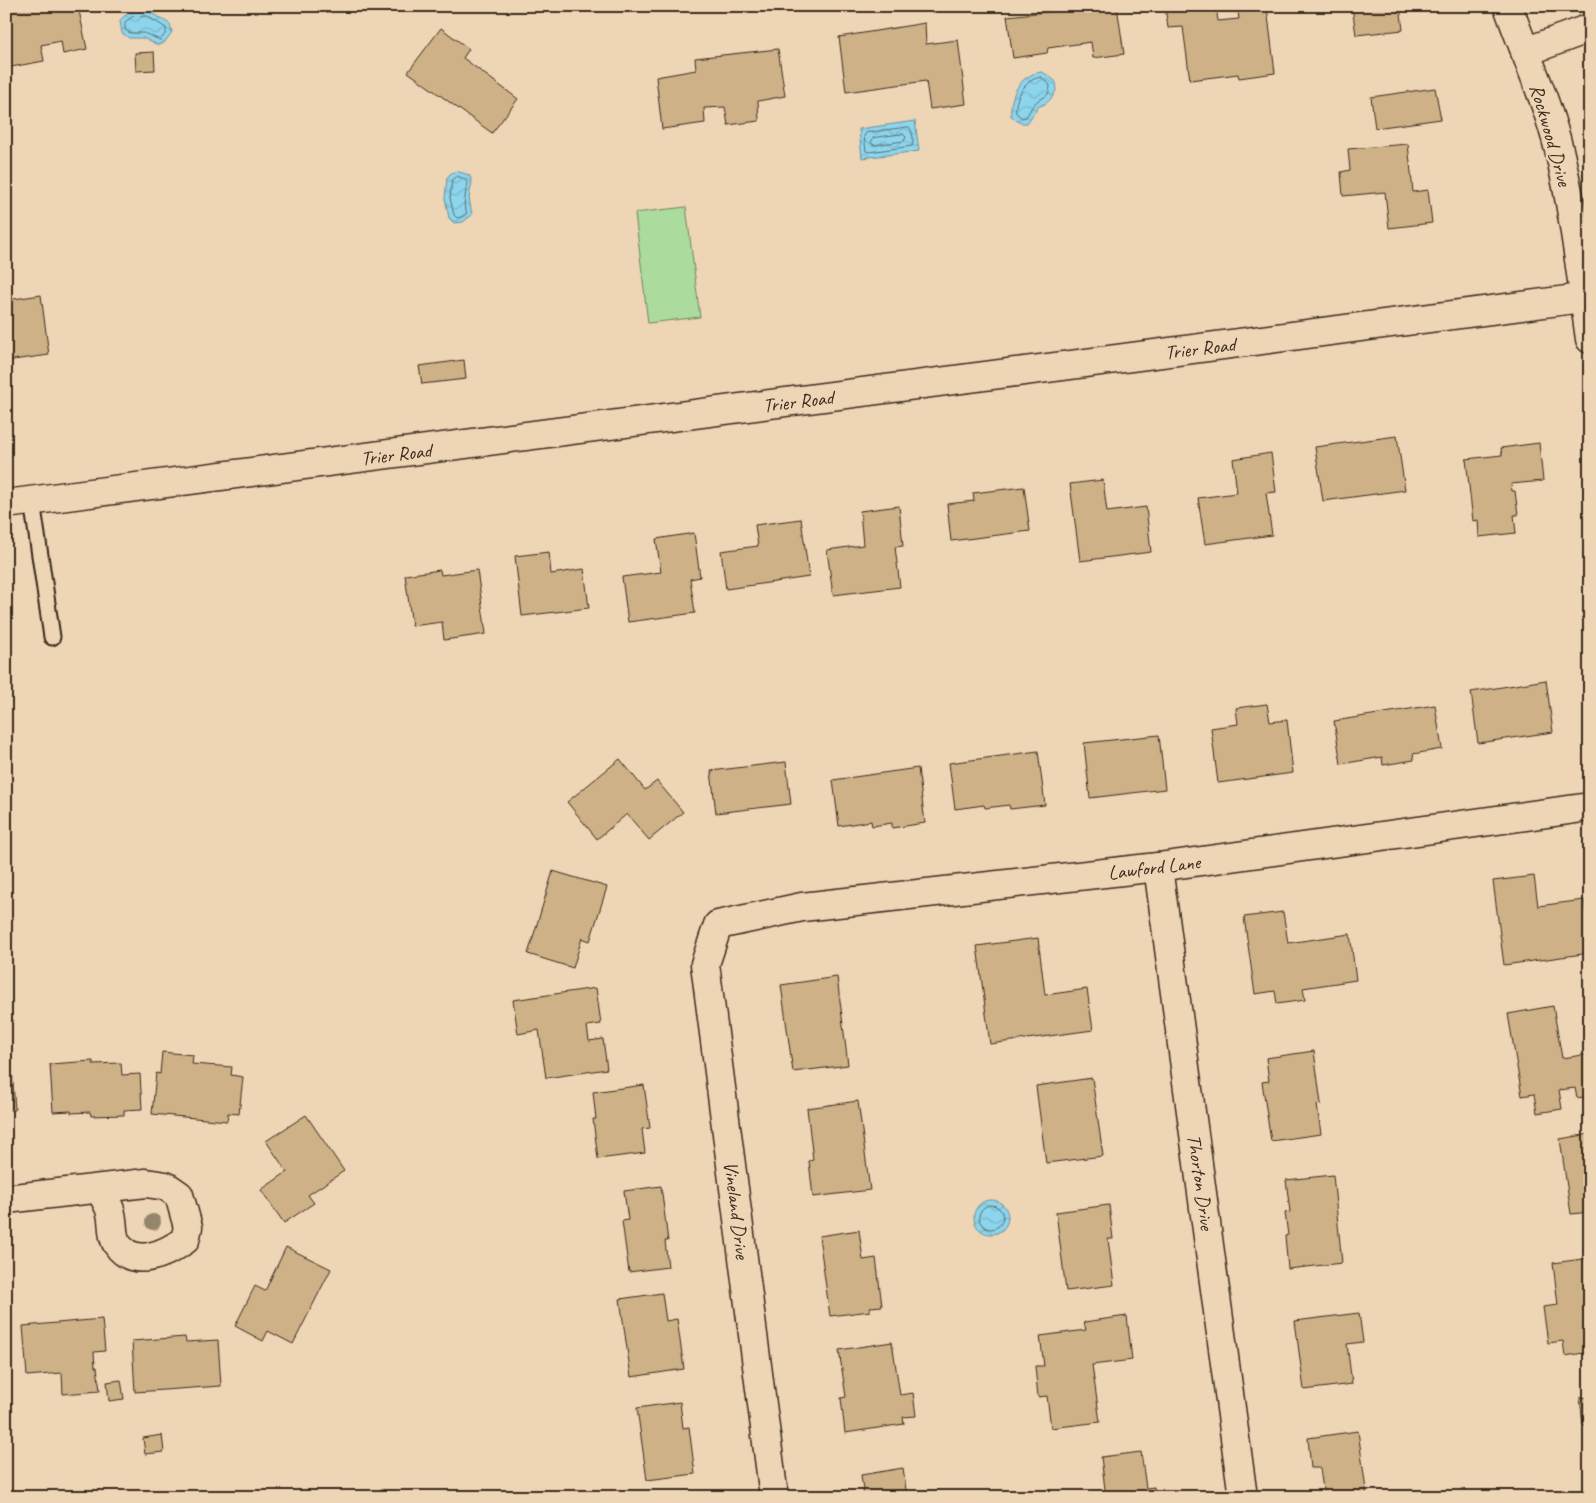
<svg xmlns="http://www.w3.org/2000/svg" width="1596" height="1503" viewBox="0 0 1596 1503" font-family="Caveat,sans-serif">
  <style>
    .garden { fill: #abdc9d; stroke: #73835e }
    .water { fill: url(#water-waves); stroke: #6c919a }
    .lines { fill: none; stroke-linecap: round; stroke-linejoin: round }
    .shore { stroke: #5b6e71; stroke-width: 1 }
    .building { fill: #ceb186; stroke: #3b2a1e }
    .service-casing { stroke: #3b2a1e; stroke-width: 19 }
    .minor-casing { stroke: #3b2a1e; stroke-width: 31 }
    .tertiary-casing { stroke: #3b2a1e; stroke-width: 31 }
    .service { stroke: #edd5b5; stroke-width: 15 }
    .minor { stroke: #edd5b5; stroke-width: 28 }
    .tertiary { stroke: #edd5b5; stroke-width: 28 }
    .tree { fill: #94866c }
    .labels { text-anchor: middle; stroke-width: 4.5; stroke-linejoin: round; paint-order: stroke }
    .street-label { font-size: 20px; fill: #3b2a1e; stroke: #edd5b5 }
  </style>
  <defs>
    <pattern id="water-waves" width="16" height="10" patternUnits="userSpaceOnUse" patternTransform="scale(1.25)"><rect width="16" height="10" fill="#8cd5ed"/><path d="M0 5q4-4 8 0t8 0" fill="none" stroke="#7ab7cb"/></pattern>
  </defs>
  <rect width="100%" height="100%" fill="#edd5b5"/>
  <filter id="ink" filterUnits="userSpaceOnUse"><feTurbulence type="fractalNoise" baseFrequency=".02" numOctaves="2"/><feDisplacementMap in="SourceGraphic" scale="10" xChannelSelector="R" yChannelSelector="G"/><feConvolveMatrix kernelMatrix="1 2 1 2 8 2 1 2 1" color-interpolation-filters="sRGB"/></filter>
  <g filter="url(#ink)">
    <!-- garden -->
    <polygon class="garden" points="686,207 700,317 648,323 635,213"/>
    <!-- water -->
    <g class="water">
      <path d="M137,11H148L170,24L172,32L164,43L158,45L143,38H129L122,33L120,21C124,14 130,13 137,11Z"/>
      <path d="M1042,72C1046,74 1052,78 1055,81C1061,90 1048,105 1039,106L1027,123H1020L1011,116C1009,96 1020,74 1042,72Z"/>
      <polygon points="915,121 919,151 862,158 859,129"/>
      <polygon points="456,171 469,175 472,181 469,198 472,215 463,222 454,223 449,218 445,198 447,178 450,174"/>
      <circle cx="991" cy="1217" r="17"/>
    </g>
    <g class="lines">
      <!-- shore -->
      <g class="shore">
        <polygon points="147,16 166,28 166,33 160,40 144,33 130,33 125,30 125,22 132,17"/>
        <path d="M1041,77L1050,85C1049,100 1043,95 1035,103C1031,107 1029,113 1026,117L1022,118L1016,113C1014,98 1025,79 1041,77Z"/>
        <path d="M909,127C913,131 914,142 912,146L869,152L866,151L864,136L866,133Z"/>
        <polygon points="903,134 906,137 904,141 874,145 871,143 873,138"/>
        <polygon points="457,176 465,179 467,183 464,205 467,213 461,217 457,218 454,215 450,198 452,180"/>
        <circle cx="991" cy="1217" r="12"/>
      </g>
    </g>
    <!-- building -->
    <g class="building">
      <polygon points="6,6 78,6 87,49 63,54 61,41 41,45 44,61 11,67 6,42"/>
      <polygon points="1054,6 1117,6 1124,54 1093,58 1091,42 1048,48 1047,53 1013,58 1007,16 1055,11"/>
      <polygon points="1165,6 1216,6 1218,21 1239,19 1238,12 1267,8 1275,73 1239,78 1238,74 1190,80 1183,27 1168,28"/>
      <polygon points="1352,6 1400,6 1403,30 1356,35"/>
      <polygon points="925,23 926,44 958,40 966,104 930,109 926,81 846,92 839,37"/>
      <polygon points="441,28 469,49 463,58 518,99 492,133 408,72"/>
      <polygon points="778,49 785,96 758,101 759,121 728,125 725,107 704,108 705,123 662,129 656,77 696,70 695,58"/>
      <polygon points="154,52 155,70 136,71 135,53"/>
      <polygon points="1435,88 1441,119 1375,128 1371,97"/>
      <polygon points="1408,144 1413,192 1428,190 1432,223 1389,228 1385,192 1343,196 1341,172 1350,170 1348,149"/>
      <polygon points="6,295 7,300 41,295 49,355 6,361"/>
      <polygon points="464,360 466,379 422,384 419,366"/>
      <polygon points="1397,436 1405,490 1323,501 1315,447"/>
      <polygon points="1539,443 1543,481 1511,484 1512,491 1515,491 1518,515 1514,515 1516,533 1479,537 1478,520 1473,521 1466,459 1502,455 1501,448"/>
      <polygon points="1271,453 1276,492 1266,493 1272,535 1205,544 1198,498 1237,493 1233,459"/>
      <polygon points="1103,480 1107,512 1146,507 1151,552 1080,561 1070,484"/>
      <polygon points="1024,487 1030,531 951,541 947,504 974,501 973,493"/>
      <polygon points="899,506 903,546 895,547 900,587 833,595 827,550 863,545 860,511"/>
      <polygon points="801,519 809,577 726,589 721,551 758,546 755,525"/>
      <polygon points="694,533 700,577 690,579 695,613 628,622 622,577 661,572 656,539"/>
      <polygon points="549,552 551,574 584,569 589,608 522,616 515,556"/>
      <polygon points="440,570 441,575 477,570 486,634 444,640 442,622 412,626 405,575"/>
      <polygon points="1546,680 1553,732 1478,743 1471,692"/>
      <polygon points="1267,704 1270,722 1287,720 1293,773 1218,783 1211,728 1238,724 1236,708"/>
      <polygon points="1435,705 1442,749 1413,754 1414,760 1383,765 1382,757 1341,764 1334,721"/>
      <polygon points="1159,735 1165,789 1090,798 1084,743"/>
      <polygon points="1038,751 1045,805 1010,809 1009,805 985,808 984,805 955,809 949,763"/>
      <polygon points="620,759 645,790 657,781 683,812 649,840 627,814 597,839 567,802"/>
      <polygon points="786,762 791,804 716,813 711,771"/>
      <polygon points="918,768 925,823 892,828 892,823 872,826 871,821 839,826 833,780"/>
      <polygon points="553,871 607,887 590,941 582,938 573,968 528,954"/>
      <polygon points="1534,876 1538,906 1584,900 1590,938 1590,953 1504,965 1493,881"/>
      <polygon points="1283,912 1288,943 1350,934 1356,980 1303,988 1305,1000 1277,1004 1275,991 1255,994 1244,917"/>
      <polygon points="1038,938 1045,995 1087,989 1093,1030 990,1044 977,946"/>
      <polygon points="837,977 848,1065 793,1072 781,985"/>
      <polygon points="596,988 601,1024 587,1026 589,1041 603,1039 607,1069 546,1078 539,1030 518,1034 513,1000"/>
      <polygon points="1553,1006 1562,1058 1590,1054 1590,1096 1577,1098 1575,1088 1559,1090 1562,1109 1537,1113 1534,1094 1522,1096 1508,1014"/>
      <polygon points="1314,1051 1321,1104 1317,1105 1321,1134 1271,1141 1262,1082 1269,1081 1266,1058"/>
      <polygon points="162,1052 193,1055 192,1064 232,1067 231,1075 243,1077 239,1114 228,1113 227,1121 152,1114 156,1073 160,1074"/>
      <polygon points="93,1061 93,1064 121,1063 122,1075 140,1074 142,1109 124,1110 124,1115 91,1116 90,1112 71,1113 71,1111 53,1112 50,1064"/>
      <polygon points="6,1069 12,1069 15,1110 6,1110"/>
      <polygon points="1092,1078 1103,1156 1046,1163 1036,1086"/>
      <polygon points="644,1085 650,1128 642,1129 645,1153 598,1159 593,1119 596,1119 593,1092"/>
      <polygon points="858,1101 870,1190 813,1197 809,1161 813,1160 807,1108"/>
      <polygon points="306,1115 344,1171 308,1195 314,1203 284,1223 261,1190 287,1172 266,1141"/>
      <polygon points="1590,1134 1590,1212 1571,1214 1560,1139"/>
      <polygon points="1333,1175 1342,1263 1288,1269 1285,1236 1288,1235 1285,1213 1290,1212 1286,1180"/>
      <polygon points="661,1186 668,1241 665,1241 668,1267 629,1272 622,1221 628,1220 624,1191"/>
      <polygon points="1109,1205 1113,1239 1108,1239 1114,1285 1066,1291 1056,1212"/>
      <polygon points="859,1230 863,1260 876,1258 882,1306 870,1307 870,1311 830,1316 819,1236"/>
      <polygon points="286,1247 331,1269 293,1344 268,1331 263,1341 235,1326 255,1286 265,1291"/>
      <polygon points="1590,1258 1590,1352 1565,1356 1563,1341 1548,1343 1543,1307 1558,1305 1553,1263"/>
      <polygon points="662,1293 666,1321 677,1319 684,1369 631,1377 620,1299"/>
      <polygon points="1359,1313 1363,1342 1347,1344 1352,1384 1304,1390 1295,1321"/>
      <polygon points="1127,1316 1132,1360 1092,1365 1100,1422 1051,1428 1047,1396 1038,1397 1035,1366 1044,1366 1040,1336 1086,1330 1084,1322"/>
      <polygon points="102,1319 105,1351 94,1352 95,1367 97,1367 100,1391 63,1394 62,1373 27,1376 23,1326"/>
      <polygon points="185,1337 186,1342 218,1340 221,1386 135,1392 132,1341"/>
      <polygon points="892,1342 900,1395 913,1393 916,1416 903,1417 904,1424 845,1433 841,1398 846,1397 839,1350"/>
      <polygon points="121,1380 124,1399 109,1401 107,1382"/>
      <polygon points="1590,1397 1590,1424 1583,1425 1580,1398"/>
      <polygon points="680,1402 683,1428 689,1427 695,1474 647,1480 637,1408"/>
      <polygon points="1358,1431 1367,1497 1324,1497 1320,1468 1311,1468 1308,1438"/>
      <polygon points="162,1435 164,1452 145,1454 143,1438"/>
      <polygon points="1141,1452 1146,1488 1154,1487 1155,1497 1106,1497 1101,1457"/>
      <polygon points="903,1468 907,1497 864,1497 861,1475"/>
    </g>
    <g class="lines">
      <!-- service casing -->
      <g class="service-casing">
        <polyline id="service" points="32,501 52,637"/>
      </g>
      <!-- minor casing -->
      <g class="minor-casing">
        <g id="minor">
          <path d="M1508,6C1525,54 1547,101 1559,150C1574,212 1581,276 1590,339"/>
          <polyline points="1525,52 1590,28"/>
          <polyline points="1158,867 1243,1497"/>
          <path d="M6,1199L146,1183L166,1186L179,1195L188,1227L185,1240C167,1253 134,1270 117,1244C111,1235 114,1220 110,1210C108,1203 103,1196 100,1189"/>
          <polyline points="774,1497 705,964 718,925 802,907 1158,867 1590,807"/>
        </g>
      </g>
      <!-- tertiary casing -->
      <g class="tertiary-casing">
        <polyline id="tertiary" points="6,504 1590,297"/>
      </g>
      <!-- service -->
      <use href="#service" class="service"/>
      <!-- minor -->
      <use href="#minor" class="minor"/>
      <!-- tertiary -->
      <use href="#tertiary" class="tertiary"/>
    </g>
    <!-- trees -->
    <circle class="tree" cx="153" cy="1222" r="8"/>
  </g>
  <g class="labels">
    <!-- street labels -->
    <g class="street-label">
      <text transform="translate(1551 135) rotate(74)" y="7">Rockwood Drive</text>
      <text transform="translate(1200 348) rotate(-7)" y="7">Trier Road</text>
      <text transform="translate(798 401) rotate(-7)" y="7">Trier Road</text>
      <text transform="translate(396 454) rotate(-7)" y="7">Trier Road</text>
      <text transform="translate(1154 867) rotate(-7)" y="7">Lawford Lane</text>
      <text transform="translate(1201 1182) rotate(82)" y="7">Thorton Drive</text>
      <text transform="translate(737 1210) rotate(83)" y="7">Vineland Drive</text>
    </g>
  </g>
  <!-- margin -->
  <rect width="1596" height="1503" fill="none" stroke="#edd5b5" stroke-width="25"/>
  <rect x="12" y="12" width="1571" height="1478" fill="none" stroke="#3b2a1e" stroke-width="2" filter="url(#ink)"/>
</svg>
